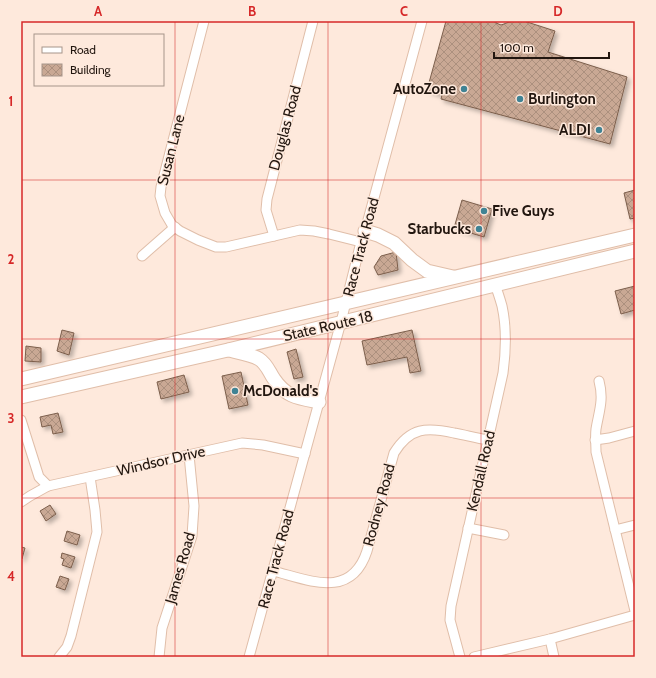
<svg xmlns="http://www.w3.org/2000/svg" width="656" height="678" viewBox="0 0 656 678" font-family="Cabin,sans-serif">
  <style>
    .building { fill: url(#building-cross-hatch); stroke: #7c5f4c; filter: url(#shadow) }
    .lines { fill: none; stroke-linecap: round; stroke-linejoin: round }
    .minor-casing { stroke: #e0bea9; stroke-width: 11 }
    .highway-casing { stroke: #e0bea9; stroke-width: 15 }
    .minor { stroke: #fff; stroke-width: 9 }
    .highway { stroke: #fff; stroke-width: 13 }
    .grid { fill: none; stroke: #d62828; stroke-width: 1; stroke-opacity: 0.55 }
    .poi-dot { fill: #408394; stroke: #fee9dc; stroke-width: 1.5 }
    .labels { text-anchor: middle; stroke-width: 3; stroke-linejoin: round; paint-order: stroke }
    .poi-label { font-size: 15px; font-weight: bold; fill: #22160f; stroke: #fee9dc; text-anchor: end }
    .street-label { font-size: 15px; fill: #22160f; stroke: #fee9dc }
    .neatline { fill: none; stroke: #d62828; stroke-width: 1.5 }
    .grid-label { font-size: 13px; text-anchor: middle; font-weight: bold; fill: #d62828 }
  </style>
  <defs>
    <pattern id="building-cross-hatch" width="8" height="8" patternUnits="userSpaceOnUse"><rect width="8" height="8" fill="#c9a894"/><path d="M0 0l8 8M0 8l8-8" fill="none" stroke="#ac907e"/></pattern>
    <filter id="shadow"><feDropShadow dx="3" dy="3" stdDeviation="2" flood-color="#0004"/></filter>
  </defs>
  <rect width="100%" height="100%" fill="#fee9dc"/>
  <!-- building -->
  <g class="building">
    <polygon points="446,21 496,21 496,23 501,25 512,21 524,21 555,31 548,52 627,77 610,144 441,99 442,95 427,90"/>
    <polygon points="635,190 635,218 630,219 624,193"/>
    <polygon points="462,200 492,209 484,237 454,228"/>
    <polygon points="396,252 398,270 378,275 374,267 381,256"/>
    <polygon points="635,286 635,310 621,314 615,291"/>
    <polygon points="62,330 74,333 69,355 57,351"/>
    <polygon points="412,330 421,371 410,373 407,357 367,365 362,341"/>
    <polygon points="26,346 41,348 41,362 25,361"/>
    <polygon points="296,349 303,377 294,379 287,352"/>
    <polygon points="241,372 248,405 229,409 222,376"/>
    <polygon points="184,375 189,392 161,399 157,382"/>
    <polygon points="58,413 63,432 53,434 51,425 42,427 40,417"/>
    <polygon points="50,505 56,514 46,521 40,511"/>
    <polygon points="67,531 80,535 77,545 64,541"/>
    <polygon points="21,547 25,548 22,559 21,559"/>
    <polygon points="62,553 75,557 71,568 62,565 64,559 61,558"/>
    <polygon points="60,576 69,579 65,590 56,587"/>
  </g>
  <g class="lines">
    <!-- minor casing -->
    <g class="minor-casing">
      <g id="minor">
        <polyline points="204,21 161,187 160,196 165,213 172,225 180,231 198,240 216,247 226,247 300,230 314,231 329,234 361,242"/>
        <polyline points="274,236 266,210 267,199 313,21"/>
        <polyline points="142,256 175,227"/>
        <path d="M599,381C604,400 599,411 596,429C595,437 596,444 596,452L635,611"/>
        <polyline points="21,420 39,477 48,486"/>
        <polyline points="595,440 609,438 635,431"/>
        <polyline points="21,502 30,496 48,486 242,443 263,445 305,454"/>
        <polyline points="468,528 504,535"/>
        <polyline points="615,530 635,525"/>
        <path d="M273,571C309,580 351,600 367,551L394,453C410,427 427,427 454,433C465,435 476,438 488,440"/>
        <polyline points="550,639 554,657"/>
        <polyline points="59,657 67,647 71,636 97,532 95,510 90,477"/>
        <polyline points="159,657 162,628 192,536 194,506 189,455"/>
        <polyline points="249,657 341,322 361,242 365,231 422,21"/>
        <path d="M460,657L450,620L451,606L503,373C506,351 507,329 502,306C500,299 498,292 495,285"/>
        <polyline points="474,657 550,639 635,615"/>
      </g>
    </g>
    <!-- highway casing -->
    <g class="highway-casing">
      <g id="highway">
        <polyline points="365,231 378,235 394,243 412,260 427,271 453,277"/>
        <path d="M229,350C237,352 253,355 259,359C267,364 269,372 274,379C286,397 298,398 319,402"/>
        <polyline points="21,379 635,235"/>
        <polyline points="21,397 228,350 635,251"/>
      </g>
    </g>
    <!-- minor -->
    <use href="#minor" class="minor"/>
    <!-- highway -->
    <use href="#highway" class="highway"/>
  </g>
  <!-- grid -->
  <path class="grid" d="M175,21V657M328,21V657M481,21V657M21,180H635M21,339H635M21,498H635"/>
  <!-- markers -->
  <g class="poi-dot">
    <circle cx="464" cy="89" r="4"/>
    <circle cx="520" cy="99" r="4"/>
    <circle cx="599" cy="130" r="4"/>
    <circle cx="484" cy="211" r="4"/>
    <circle cx="479" cy="229" r="4"/>
    <circle cx="235" cy="391" r="4"/>
  </g>
  <g class="labels">
    <!-- poi labels -->
    <g class="poi-label">
      <text x="456" y="94">AutoZone</text>
      <text x="528" y="104" text-anchor="start">Burlington</text>
      <text x="591" y="135">ALDI</text>
      <text x="492" y="216" text-anchor="start">Five Guys</text>
      <text x="471" y="234">Starbucks</text>
      <text x="243" y="396" text-anchor="start">McDonald's</text>
    </g>
    <!-- street labels -->
    <g class="street-label">
      <text transform="translate(285 128) rotate(-75)" y="5">Douglas Road</text>
      <text transform="translate(171 150) rotate(-76)" y="5">Susan Lane</text>
      <text transform="translate(361 247) rotate(-75)" y="5">Race Track Road</text>
      <text transform="translate(328 326) rotate(-13)" y="5">State Route 18</text>
      <text transform="translate(161 461) rotate(-13)" y="5">Windsor Drive</text>
      <text transform="translate(481 471) rotate(-77)" y="5">Kendall Road</text>
      <text transform="translate(379 505) rotate(-75)" y="5">Rodney Road</text>
      <text transform="translate(276 559) rotate(-75)" y="5">Race Track Road</text>
      <text transform="translate(180 568) rotate(-74)" y="5">James Road</text>
    </g>
  </g>
  <!-- border -->
  <rect width="656" height="678" fill="none" stroke="#fee9dc" stroke-width="44"/>
  <!-- legend -->
  <rect x="34" y="34" width="130" height="52" fill="#fee9dc" stroke="#a6958a"/>
  <rect x="42" y="47" width="20" height="6" fill="#ffffff" stroke="#a6958a"/>
  <text x="70" y="54" font-size="12" fill="#22160f">Road</text>
  <rect x="42" y="64" width="20" height="12" fill="url(#building-cross-hatch)" stroke="#a6958a"/>
  <text x="70" y="74" font-size="12" fill="#22160f">Building</text>
  <!-- scale -->
  <path d="M494 52v6h115v-6" fill="none" stroke="#22160f" stroke-width="2"/>
  <text x="500" y="52" font-size="12" fill="#22160f" stroke="#fee9dc" stroke-width="3" paint-order="stroke">100 m</text>
  <rect x="22" y="22" width="612" height="634" class="neatline"/>
  <g class="grid-label">
    <text x="98" y="16">A</text>
    <text x="252" y="16">B</text>
    <text x="404" y="16">C</text>
    <text x="558" y="16">D</text>
    <text x="11" y="106">1</text>
    <text x="11" y="264">2</text>
    <text x="11" y="423">3</text>
    <text x="11" y="581">4</text>
  </g>
</svg>
